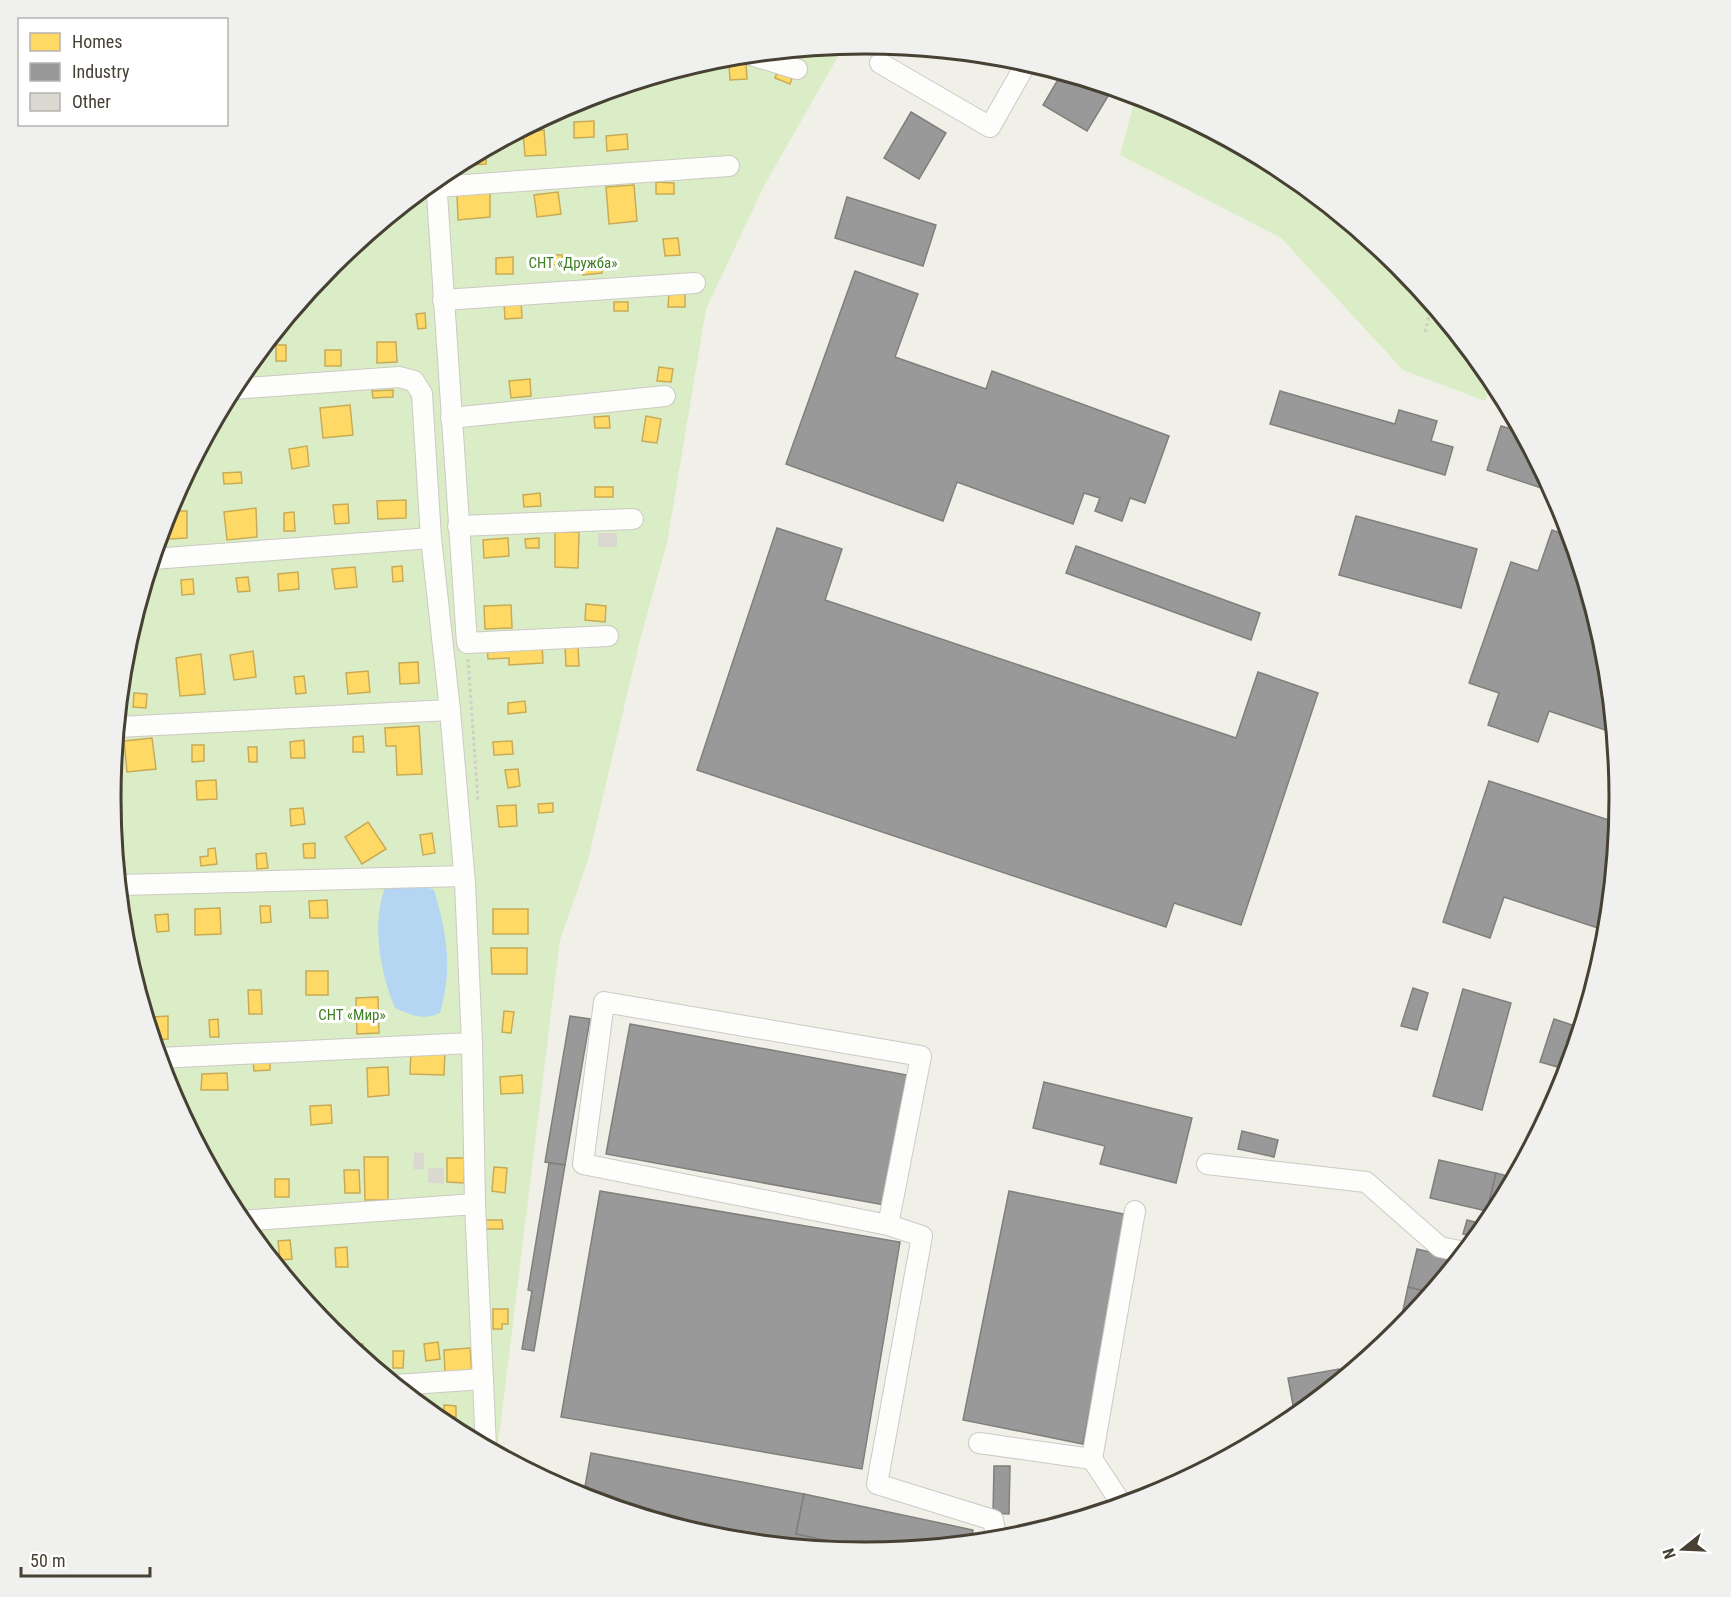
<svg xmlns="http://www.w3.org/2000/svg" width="1731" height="1597" viewBox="0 0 1731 1597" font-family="'Roboto Condensed',sans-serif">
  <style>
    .green { fill: #dbedc6 }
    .water { fill: #b5d6f2 }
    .homes { fill: #ffd966; stroke: #c8ab57; stroke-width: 1.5 }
    .industry { fill: #999; stroke: #807f7b; stroke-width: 1.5 }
    .building { fill: #dad8d1; stroke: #d9d6ce; stroke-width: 1.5 }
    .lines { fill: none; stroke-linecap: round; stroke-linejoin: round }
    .minor-casing { stroke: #cccac3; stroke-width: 22 }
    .path { stroke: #d1cec9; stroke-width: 3; stroke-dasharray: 3 3; stroke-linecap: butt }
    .minor { stroke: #fdfdfc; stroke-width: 20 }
    .labels { text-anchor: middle; stroke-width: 6; stroke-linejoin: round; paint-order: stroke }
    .park-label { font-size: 15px; fill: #3e7f22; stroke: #fff }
    .rim { fill: none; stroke: #474134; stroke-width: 3 }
  </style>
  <rect width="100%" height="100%" fill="#f0efe8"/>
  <!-- green -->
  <g class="green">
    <polygon points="844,46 764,186 706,309 667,543 640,640 588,860 560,940 497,1453 446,1426 331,1332 238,1218 168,1087 125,945 111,802 125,651 168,509 238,379 332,264 446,171 577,101 719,58"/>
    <polygon points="1136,95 1155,101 1285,171 1400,265 1493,379 1485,401 1403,370 1281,238 1120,155"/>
  </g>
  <!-- water -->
  <path class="water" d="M398,882L419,884L434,890C447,934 453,968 440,1013C422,1021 412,1015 395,1008C380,972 372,927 384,890Z"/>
  <!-- homes -->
  <g class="homes">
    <polygon points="801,50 799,58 785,54 786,51"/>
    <polygon points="746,64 747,79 730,80 729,65"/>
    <polygon points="779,67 794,72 790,84 775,78"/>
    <polygon points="594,121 594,137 574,138 574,122"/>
    <polygon points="544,130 546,155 525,156 523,133"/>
    <polygon points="627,134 628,149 607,151 606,136"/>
    <polygon points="486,150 486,164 455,166"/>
    <polygon points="656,182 674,183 674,194 656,194"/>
    <polygon points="634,185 637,221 609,224 606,187"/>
    <polygon points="558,192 561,214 537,217 534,195"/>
    <polygon points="490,193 490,217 458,220 457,195"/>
    <polygon points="678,238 680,255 665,256 663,239"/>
    <polygon points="544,255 562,255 563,265 544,265"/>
    <polygon points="513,257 513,274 496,274 496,258"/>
    <polygon points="601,258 602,273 583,275 581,260"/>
    <polygon points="669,293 685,294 685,307 668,307"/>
    <polygon points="521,301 522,318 505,319 504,303"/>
    <rect x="614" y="302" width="14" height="9"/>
    <polygon points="425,313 426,328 418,329 416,314"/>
    <polygon points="377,342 396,342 397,362 377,363"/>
    <rect x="276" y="345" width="10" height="16"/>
    <rect x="325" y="350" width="16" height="16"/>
    <polygon points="659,367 673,369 671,382 657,381"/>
    <polygon points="530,379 531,396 511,398 509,381"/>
    <polygon points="393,390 393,397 373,398 372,391"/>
    <polygon points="350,405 353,435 323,438 320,408"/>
    <polygon points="609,416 610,428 595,428 594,417"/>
    <polygon points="646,416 661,419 657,443 642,441"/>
    <polygon points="307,446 309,466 292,469 289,449"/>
    <polygon points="241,472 242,483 224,484 223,473"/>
    <rect x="595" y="487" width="18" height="10"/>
    <polygon points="540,493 541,506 524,507 523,495"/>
    <polygon points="406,500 406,518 378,519 377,501"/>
    <polygon points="348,504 349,523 335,524 333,505"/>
    <polygon points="256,508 257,537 227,540 224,512"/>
    <polygon points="168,511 187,511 187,538 168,539"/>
    <polygon points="294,512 295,531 284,531 284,513"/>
    <polygon points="555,532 579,532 578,568 555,567"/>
    <polygon points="508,538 509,556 484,558 483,540"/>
    <polygon points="539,538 539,548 526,548 525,539"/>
    <polygon points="402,566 403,581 393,582 392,567"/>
    <polygon points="355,567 357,587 335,589 332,569"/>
    <polygon points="298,572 299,589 279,591 278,574"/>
    <polygon points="248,577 250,591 238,592 236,578"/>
    <polygon points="193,579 194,594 182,595 181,580"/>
    <polygon points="586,604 606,606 605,622 585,620"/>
    <polygon points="511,605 512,628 485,629 484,606"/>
    <polygon points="542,644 543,663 509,665 509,658 488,659 487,646"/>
    <polygon points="565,646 578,646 579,666 566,666"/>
    <polygon points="253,651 256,677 234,680 230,655"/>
    <polygon points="201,654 205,694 180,696 176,658"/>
    <polygon points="418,662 419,683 400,684 399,663"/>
    <polygon points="368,671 370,692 348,694 346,673"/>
    <polygon points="304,676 306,693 296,694 294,677"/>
    <polygon points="134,693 147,694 146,708 133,707"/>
    <polygon points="525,701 526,712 508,714 508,703"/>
    <polygon points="419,726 422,774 397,775 396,746 386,746 385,728"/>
    <polygon points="363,736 364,752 353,752 353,737"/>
    <polygon points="152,738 156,769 127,772 124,741"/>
    <polygon points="304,740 305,758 291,758 290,742"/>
    <polygon points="512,741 513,754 494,755 493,742"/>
    <polygon points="192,745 204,745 204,761 192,762"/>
    <polygon points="248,747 257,747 257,762 249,762"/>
    <polygon points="518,769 520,786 508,788 505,770"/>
    <polygon points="216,780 217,799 197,800 196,781"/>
    <polygon points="553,803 553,812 539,813 538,804"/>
    <polygon points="516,805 517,826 499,827 497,806"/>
    <polygon points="303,808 305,824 291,826 290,809"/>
    <polygon points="121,814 121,845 115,845 112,815"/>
    <polygon points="368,822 386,849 362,864 345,837"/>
    <polygon points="432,833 435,853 423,855 420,835"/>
    <polygon points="315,843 315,858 304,858 303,844"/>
    <polygon points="215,848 217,864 201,866 200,857 208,856 208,849"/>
    <polygon points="266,853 268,868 257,869 256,854"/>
    <polygon points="327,900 328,918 310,918 309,901"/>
    <polygon points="260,906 270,906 271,922 261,923"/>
    <polygon points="220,908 221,934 195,935 195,909"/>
    <rect x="493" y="909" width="35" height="25"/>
    <polygon points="168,914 169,931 157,932 155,915"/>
    <polygon points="491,948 527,948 527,974 492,974"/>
    <rect x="306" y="971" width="22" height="24"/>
    <polygon points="248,990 261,990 262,1014 249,1014"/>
    <polygon points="378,997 379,1033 357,1034 356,998"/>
    <polygon points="504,1011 514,1012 511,1033 502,1032"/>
    <polygon points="168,1016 168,1039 154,1040 152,1017"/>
    <polygon points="218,1019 219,1037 210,1037 209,1020"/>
    <polygon points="411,1051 445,1052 444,1075 410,1074"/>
    <polygon points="270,1059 270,1070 254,1071 253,1060"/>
    <polygon points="388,1067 389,1095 368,1097 367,1068"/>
    <polygon points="227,1073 228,1090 201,1090 202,1074"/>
    <polygon points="522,1075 523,1093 501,1094 500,1077"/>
    <polygon points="166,1081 175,1081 175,1100 168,1087"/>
    <polygon points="331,1105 332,1123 311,1125 310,1106"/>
    <polygon points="364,1157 388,1157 388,1200 365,1200"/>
    <polygon points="447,1158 465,1158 464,1183 447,1182"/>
    <polygon points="494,1167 507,1168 505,1193 492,1191"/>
    <polygon points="344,1170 359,1170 360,1193 345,1193"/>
    <rect x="275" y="1179" width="14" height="18"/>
    <polygon points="483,1220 502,1220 503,1229 483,1229"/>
    <polygon points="290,1240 292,1259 280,1260 278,1241"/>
    <polygon points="347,1247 348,1267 336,1267 335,1248"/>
    <polygon points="493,1309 508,1309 508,1324 502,1324 502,1329 493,1329"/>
    <polygon points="438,1342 440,1359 426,1361 424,1344"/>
    <polygon points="349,1344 363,1344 363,1358 349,1347"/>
    <polygon points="470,1348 472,1374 445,1376 444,1350"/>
    <polygon points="393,1351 404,1351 403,1368 393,1368"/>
    <polygon points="444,1405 456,1406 456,1417 444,1417"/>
  </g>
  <!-- industry -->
  <g class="industry">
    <polygon points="1062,73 1113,88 1087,131 1043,105"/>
    <polygon points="911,112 946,133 919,179 884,158"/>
    <polygon points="847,197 936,225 923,266 835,238"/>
    <polygon points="855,271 918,294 895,357 986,389 992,371 1169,436 1145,503 1130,498 1122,521 1095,511 1100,498 1084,493 1073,524 957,482 943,521 786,464"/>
    <polygon points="1280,391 1395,424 1399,410 1437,421 1431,441 1453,447 1445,475 1270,424"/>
    <polygon points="1501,426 1522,432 1553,492 1487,470"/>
    <polygon points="1356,516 1477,549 1461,608 1339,575"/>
    <polygon points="777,528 842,549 825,600 1236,738 1258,672 1318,693 1241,925 1174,903 1166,927 697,770"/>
    <polygon points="1552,530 1571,537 1606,652 1614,733 1549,711 1538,742 1488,725 1499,693 1469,683 1511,562 1538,571"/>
    <polygon points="1076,546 1260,613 1251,640 1066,573"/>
    <polygon points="1489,781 1618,823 1607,931 1504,897 1490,938 1443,922"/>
    <polygon points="1413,988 1428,993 1417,1030 1401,1026"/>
    <polygon points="1463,989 1511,1003 1482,1110 1433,1096"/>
    <polygon points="570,1016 590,1019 565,1165 545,1162"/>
    <polygon points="1554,1019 1581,1028 1568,1070 1540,1062"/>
    <polygon points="630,1024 907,1075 884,1205 606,1154"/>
    <polygon points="1044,1082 1192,1118 1176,1183 1100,1164 1105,1146 1033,1128"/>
    <polygon points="1242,1131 1278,1140 1274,1157 1238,1149"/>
    <polygon points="1439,1160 1496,1173 1487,1211 1430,1198"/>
    <polygon points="549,1163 565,1165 534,1351 522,1349 532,1291 528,1290"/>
    <polygon points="1496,1173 1515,1178 1496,1213 1487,1211"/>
    <polygon points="600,1191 900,1242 862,1469 561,1417"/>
    <polygon points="1009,1191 1129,1215 1083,1444 963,1420"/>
    <polygon points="1467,1220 1487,1225 1477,1237 1463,1234"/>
    <polygon points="1417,1249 1459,1259 1432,1293 1408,1287"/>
    <polygon points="1408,1287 1432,1293 1405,1325 1400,1324"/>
    <polygon points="1339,1369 1341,1380 1308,1407 1294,1410 1288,1378"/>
    <polygon points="591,1453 804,1494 796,1534 837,1542 835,1551 718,1539 583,1498"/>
    <polygon points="994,1466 1010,1466 1009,1514 993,1513"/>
    <polygon points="530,1471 551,1474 550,1482"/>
    <polygon points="804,1494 973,1530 971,1543 881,1552 796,1534"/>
  </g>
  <!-- building -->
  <g class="building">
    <rect x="599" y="534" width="17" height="12"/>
    <polygon points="415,1153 423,1154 423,1169 414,1168"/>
    <polygon points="429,1169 443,1169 443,1183 429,1182"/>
  </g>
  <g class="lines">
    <!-- minor casing -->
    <g class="minor-casing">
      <g id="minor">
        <polyline points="751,55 797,69"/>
        <polyline points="880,63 990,127 1027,62"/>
        <polyline points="436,179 467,643 608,636"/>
        <polyline points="437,187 729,166"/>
        <polyline points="443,300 695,283"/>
        <polyline points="233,389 399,377 414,381 422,394 431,538 450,710 465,883 472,1043 475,1204 486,1448"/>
        <polyline points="451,418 665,396"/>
        <polyline points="458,526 633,519"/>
        <polyline points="153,559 431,538"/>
        <polyline points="118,727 450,710"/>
        <polyline points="119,885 464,876"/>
        <polyline points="159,1058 472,1043"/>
        <polyline points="1207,1164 1366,1182 1440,1247 1465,1252"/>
        <polyline points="240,1221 475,1204"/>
        <polyline points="888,1225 583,1164 604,1002 921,1056 888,1225 922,1236 877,1484 993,1520 997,1541"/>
        <polyline points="396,1385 483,1379"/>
        <polyline points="979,1443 1092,1459 1135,1211"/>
        <polyline points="1092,1459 1123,1506"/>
      </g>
    </g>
    <!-- path -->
    <g class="path">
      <polyline points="1425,332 1432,304"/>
      <polyline points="468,659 478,802"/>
    </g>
    <!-- minor -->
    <use href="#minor" class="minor"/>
  </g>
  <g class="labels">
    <!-- park labels -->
    <g class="park-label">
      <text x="573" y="268">СНТ «Дружба»</text>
      <text x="352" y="1020">СНТ «Мир»</text>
    </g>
  </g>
  <!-- crop -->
  <path d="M0 0H1731V1597H0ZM121 798a744 744 0 1 1 1488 0a744 744 0 1 1-1488 0Z" fill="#f0f0ef" fill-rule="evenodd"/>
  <path class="rim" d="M121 798a744 744 0 1 1 1488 0a744 744 0 1 1-1488 0Z"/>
  <!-- legend -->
  <rect x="18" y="18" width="210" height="108" fill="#ffffff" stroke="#b5b3ae" stroke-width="1.5"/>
  <rect x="30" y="33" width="30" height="18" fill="#ffd966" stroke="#b5b3ae" stroke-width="1.5"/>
  <text x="72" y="48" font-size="18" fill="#474134">Homes</text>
  <rect x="30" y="63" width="30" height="18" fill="#999999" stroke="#b5b3ae" stroke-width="1.5"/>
  <text x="72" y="78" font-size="18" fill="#474134">Industry</text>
  <rect x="30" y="93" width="30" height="18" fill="#dad8d1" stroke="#b5b3ae" stroke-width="1.5"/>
  <text x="72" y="108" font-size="18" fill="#474134">Other</text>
  <!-- north arrow -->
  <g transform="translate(1683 1549) rotate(252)" stroke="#ffffff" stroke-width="4.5" paint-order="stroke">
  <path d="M0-4.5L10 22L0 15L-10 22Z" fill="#474134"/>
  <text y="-9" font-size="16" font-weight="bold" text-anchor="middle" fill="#474134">N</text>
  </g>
  <!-- scale -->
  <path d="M21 1567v9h129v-9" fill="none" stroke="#474134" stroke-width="3"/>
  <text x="30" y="1567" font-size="18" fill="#474134" stroke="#ffffff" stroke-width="4.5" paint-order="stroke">50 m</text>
</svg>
